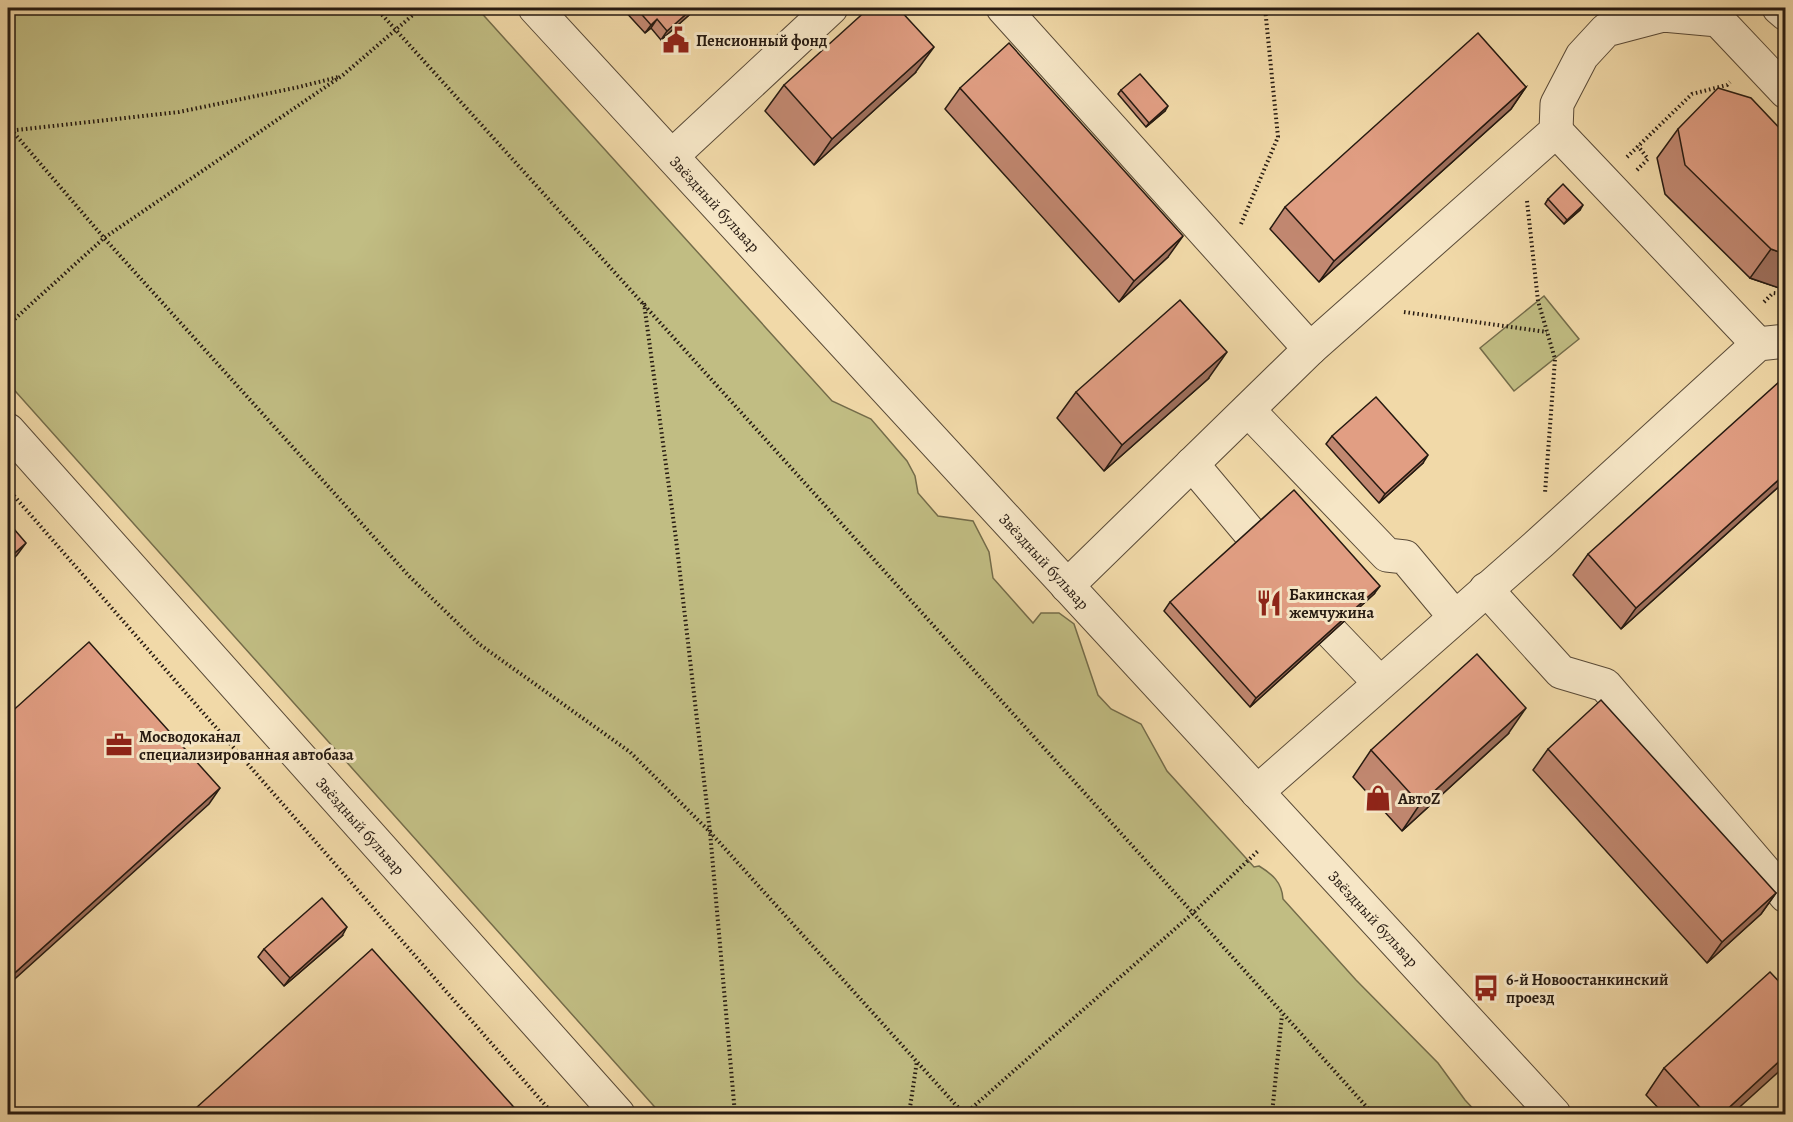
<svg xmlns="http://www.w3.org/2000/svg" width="1793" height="1122" viewBox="0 0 1793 1122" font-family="Alegreya,serif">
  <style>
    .green { fill: #c1bd83; stroke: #746c4a; stroke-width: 1.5 }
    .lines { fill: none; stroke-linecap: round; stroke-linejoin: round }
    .minor-casing { stroke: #594a37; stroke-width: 35 }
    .path { stroke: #261a11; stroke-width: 4; stroke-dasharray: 1.5 3; stroke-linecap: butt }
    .minor { stroke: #f6e6c6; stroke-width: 33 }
    .wall { fill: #c28871; stroke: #261a11; stroke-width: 1.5 }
    .shaded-wall { fill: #9e6f5c; stroke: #261a11; stroke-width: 1.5 }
    .building { fill: #e19e83; stroke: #261a11; stroke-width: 1.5 }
    .labels { text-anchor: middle; stroke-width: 6; stroke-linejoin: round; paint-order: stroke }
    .poi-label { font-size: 16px; font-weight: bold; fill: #261a11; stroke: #f6e6c6; text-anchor: start }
    .street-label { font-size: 16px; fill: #261a11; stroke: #f6e6c6 }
  </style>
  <rect width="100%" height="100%" fill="#f1d9a8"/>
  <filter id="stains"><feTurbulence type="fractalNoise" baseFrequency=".00333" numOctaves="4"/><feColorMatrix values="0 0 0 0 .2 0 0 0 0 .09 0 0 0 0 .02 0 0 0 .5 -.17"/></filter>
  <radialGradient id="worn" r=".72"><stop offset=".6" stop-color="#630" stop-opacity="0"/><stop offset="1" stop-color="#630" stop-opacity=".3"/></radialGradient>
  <!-- green -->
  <g class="green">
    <path d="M8,8H477L832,401L871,419L907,461L915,476L918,493L938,516L973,521L989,552L993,578L1033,623L1041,613H1059L1074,624L1098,695L1111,709L1141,724L1167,771L1254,867L1259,866C1272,874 1282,882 1283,899L1356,980L1438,1063L1465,1100L1478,1114H661L8,383Z"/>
    <polygon points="1544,296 1579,339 1514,391 1480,348"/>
  </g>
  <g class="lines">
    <!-- minor casing -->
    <g class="minor-casing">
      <g id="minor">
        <path id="s1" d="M535,8L1554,1114"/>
        <polyline points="1003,8 1310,349 1556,131 1557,104 1582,56 1606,30 1663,15 1718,20 1786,92"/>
        <polyline points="1779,8 1786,14"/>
        <polyline points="1556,131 1758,344"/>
        <polyline points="672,156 831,8"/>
        <polyline points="1248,410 1387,555 1405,557 1455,617"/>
        <path id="s2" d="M8,430L618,1114"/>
        <polyline points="1192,464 1250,533"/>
        <polyline points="1067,586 1310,349"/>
        <polyline points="1486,589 1561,672 1605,685 1786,896"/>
        <polyline points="1332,633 1380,683"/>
        <polyline points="1257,792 1541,542 1758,344 1786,341"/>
      </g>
    </g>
    <!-- path -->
    <g class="path">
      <polyline points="376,8 1193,913 1373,1114"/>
      <polyline points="8,126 104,238 409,576 479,644 630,752 710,832 964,1114"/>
      <polyline points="8,131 179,112 299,87 338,77"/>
      <polyline points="1627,157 1692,94 1727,85 1730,82"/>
      <polyline points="1637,170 1648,159 1638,146"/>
      <polyline points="1527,201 1538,301 1555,359 1545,493"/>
      <polyline points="1241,224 1278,137 1265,8"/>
      <polyline points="1764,302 1773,293 1786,294"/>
      <polyline points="644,303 676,539 710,832 735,1114"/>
      <polyline points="1404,312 1547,332"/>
      <polyline points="8,325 104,238 343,75 421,8"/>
      <polyline points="8,489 553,1114"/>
      <polyline points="909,1114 917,1061"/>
      <polyline points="965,1114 1193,913 1258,851"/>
      <polyline points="1272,1114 1282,1015"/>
    </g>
    <!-- minor -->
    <use href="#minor" class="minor"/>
  </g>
  <!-- wall -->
  <g class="wall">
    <polygon points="622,8 697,8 661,40 651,28 645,33"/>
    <polygon points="915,73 814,165 765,111 784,85"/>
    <polygon points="1526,87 1511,109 1319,282 1270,229 1285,207"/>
    <polygon points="960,88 1168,257 1119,302 945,109"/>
    <polygon points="1121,90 1165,111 1146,127 1118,94"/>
    <polygon points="1678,129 1785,134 1785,290 1750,278 1665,194 1657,158"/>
    <polygon points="1548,199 1580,210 1564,224 1545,204"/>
    <polygon points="1208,379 1104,471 1057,418 1076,392"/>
    <polygon points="1332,436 1423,463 1379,503 1326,444"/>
    <polygon points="1785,481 1621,629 1573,575 1588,554"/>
    <polygon points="1374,594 1250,707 1164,611 1170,602"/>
    <polygon points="1508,734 1402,831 1353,777 1371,750"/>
    <polygon points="1548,749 1776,893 1761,914 1707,963 1533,770"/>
    <polygon points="342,936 284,986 258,957 264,949"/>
    <polygon points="1664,1068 1732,1114 1664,1114 1646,1095"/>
    <polygon points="196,1108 520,1114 191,1114"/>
  </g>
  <!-- shaded-wall -->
  <g class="shaded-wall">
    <polygon points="693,8 697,8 661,40 667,31"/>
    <polygon points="657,19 651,28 645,33 651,25"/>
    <polygon points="934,47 915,73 814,165 832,139"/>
    <polygon points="1526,87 1511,109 1319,282 1334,261"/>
    <polygon points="1168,106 1165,111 1146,127 1149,123"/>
    <polygon points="1583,205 1580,210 1564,224 1567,220"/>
    <polygon points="1183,236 1168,257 1119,302 1134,281"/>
    <polygon points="1771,249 1785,254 1785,290 1750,278"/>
    <polygon points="1227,352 1208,379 1104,471 1122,445"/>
    <polygon points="1428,455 1423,463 1379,503 1385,494"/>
    <polygon points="1785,474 1785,481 1621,629 1636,608"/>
    <polygon points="26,543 17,555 8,564 8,559"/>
    <polygon points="1380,586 1374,594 1250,707 1256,698"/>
    <polygon points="1526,708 1508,734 1402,831 1420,804"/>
    <polygon points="220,788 209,804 8,985 8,979"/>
    <polygon points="1776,893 1761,914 1707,963 1722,942"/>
    <polygon points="347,927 342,936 284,986 290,978"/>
    <polygon points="1785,1056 1785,1066 1732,1114 1722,1114"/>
  </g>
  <!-- building -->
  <g class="building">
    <polygon points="636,8 693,8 667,31 657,19 651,25"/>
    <polygon points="869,8 898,8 934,47 832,139 784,85"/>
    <polygon points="1478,33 1526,87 1334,261 1285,207"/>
    <polygon points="1009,43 1183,236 1134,281 960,88"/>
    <polygon points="1140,74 1168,106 1149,123 1121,90"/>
    <polygon points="1718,88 1751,98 1785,134 1785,254 1771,249 1685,165 1678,129"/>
    <polygon points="1563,184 1583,205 1567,220 1548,199"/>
    <polygon points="1180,300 1227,352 1122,445 1076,392"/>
    <polygon points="1781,380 1785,385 1785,474 1636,608 1588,554"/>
    <polygon points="1376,397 1428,455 1385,494 1332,436"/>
    <polygon points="1294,490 1380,586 1256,698 1170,602"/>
    <polygon points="8,522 26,543 8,559"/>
    <polygon points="89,642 220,788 8,979 8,715"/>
    <polygon points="1477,654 1526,708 1420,804 1371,750"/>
    <polygon points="1601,700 1776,893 1722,942 1548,749"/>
    <polygon points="322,898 347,927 290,978 264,949"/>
    <polygon points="372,949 520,1114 202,1114 196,1108"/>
    <polygon points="1770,972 1785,988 1785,1056 1722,1114 1706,1114 1664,1068"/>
  </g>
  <!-- icons -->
  <defs>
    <g id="civic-bare" transform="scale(2.07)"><path d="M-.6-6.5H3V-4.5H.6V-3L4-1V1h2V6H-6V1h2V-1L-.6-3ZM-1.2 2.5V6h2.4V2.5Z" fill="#8f2418" stroke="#f6e6c6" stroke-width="2.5" paint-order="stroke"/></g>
    <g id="restaurant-bare" transform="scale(2.07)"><path d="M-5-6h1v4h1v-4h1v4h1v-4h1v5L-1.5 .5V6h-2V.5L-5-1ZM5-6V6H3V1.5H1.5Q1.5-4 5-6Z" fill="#8f2418" stroke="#f6e6c6" stroke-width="2.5" paint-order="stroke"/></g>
    <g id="office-bare" transform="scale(2.07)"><path d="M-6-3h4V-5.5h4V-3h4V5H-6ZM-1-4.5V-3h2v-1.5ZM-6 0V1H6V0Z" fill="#8f2418" stroke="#f6e6c6" stroke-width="2.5" paint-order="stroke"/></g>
    <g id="shop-bare" transform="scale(2.07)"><path d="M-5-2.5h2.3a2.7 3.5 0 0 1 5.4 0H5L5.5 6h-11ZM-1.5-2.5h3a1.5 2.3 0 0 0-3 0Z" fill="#8f2418" stroke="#f6e6c6" stroke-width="2.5" paint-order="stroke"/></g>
    <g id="bus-bare" transform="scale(2.07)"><path d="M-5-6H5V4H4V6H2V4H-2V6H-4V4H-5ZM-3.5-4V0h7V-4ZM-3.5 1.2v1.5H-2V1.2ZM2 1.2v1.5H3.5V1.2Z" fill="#8f2418" stroke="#f6e6c6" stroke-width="2.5" paint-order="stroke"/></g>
  </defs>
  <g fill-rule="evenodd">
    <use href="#civic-bare" x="676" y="40"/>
    <use href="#restaurant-bare" x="1269" y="603"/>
    <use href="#office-bare" x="119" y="745"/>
    <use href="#shop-bare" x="1378" y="798"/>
    <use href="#bus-bare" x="1486" y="988"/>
  </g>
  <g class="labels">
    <!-- poi labels -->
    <g class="poi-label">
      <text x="696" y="46">Пенсионный фонд</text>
      <text x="1289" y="600">Бакинская<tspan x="1289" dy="18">жемчужина</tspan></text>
      <text x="139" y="742">Мосводоканал<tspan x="139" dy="18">специализированная автобаза</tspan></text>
      <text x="1398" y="804">АвтоZ</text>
      <text x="1506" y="985">6-й Новоостанкинский<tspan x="1506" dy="18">проезд</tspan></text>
    </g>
    <!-- street labels -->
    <g class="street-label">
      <text dy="6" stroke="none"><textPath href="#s1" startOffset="266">Звёздный бульвар</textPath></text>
      <text dy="6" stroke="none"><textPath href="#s1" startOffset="752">Звёздный бульвар</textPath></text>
      <text dy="6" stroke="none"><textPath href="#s2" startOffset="530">Звёздный бульвар</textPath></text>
      <text dy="6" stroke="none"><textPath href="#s1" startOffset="1238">Звёздный бульвар</textPath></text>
    </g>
  </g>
  <!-- margin -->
  <rect width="1793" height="1122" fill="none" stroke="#f1d9a8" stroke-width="30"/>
  <rect x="9" y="9" width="1775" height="1104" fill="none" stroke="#261a11" stroke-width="3"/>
  <rect x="15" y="15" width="1763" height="1092" fill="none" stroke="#261a11" stroke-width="1.5"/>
  <rect width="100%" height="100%" filter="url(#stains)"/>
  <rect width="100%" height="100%" fill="url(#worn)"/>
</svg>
